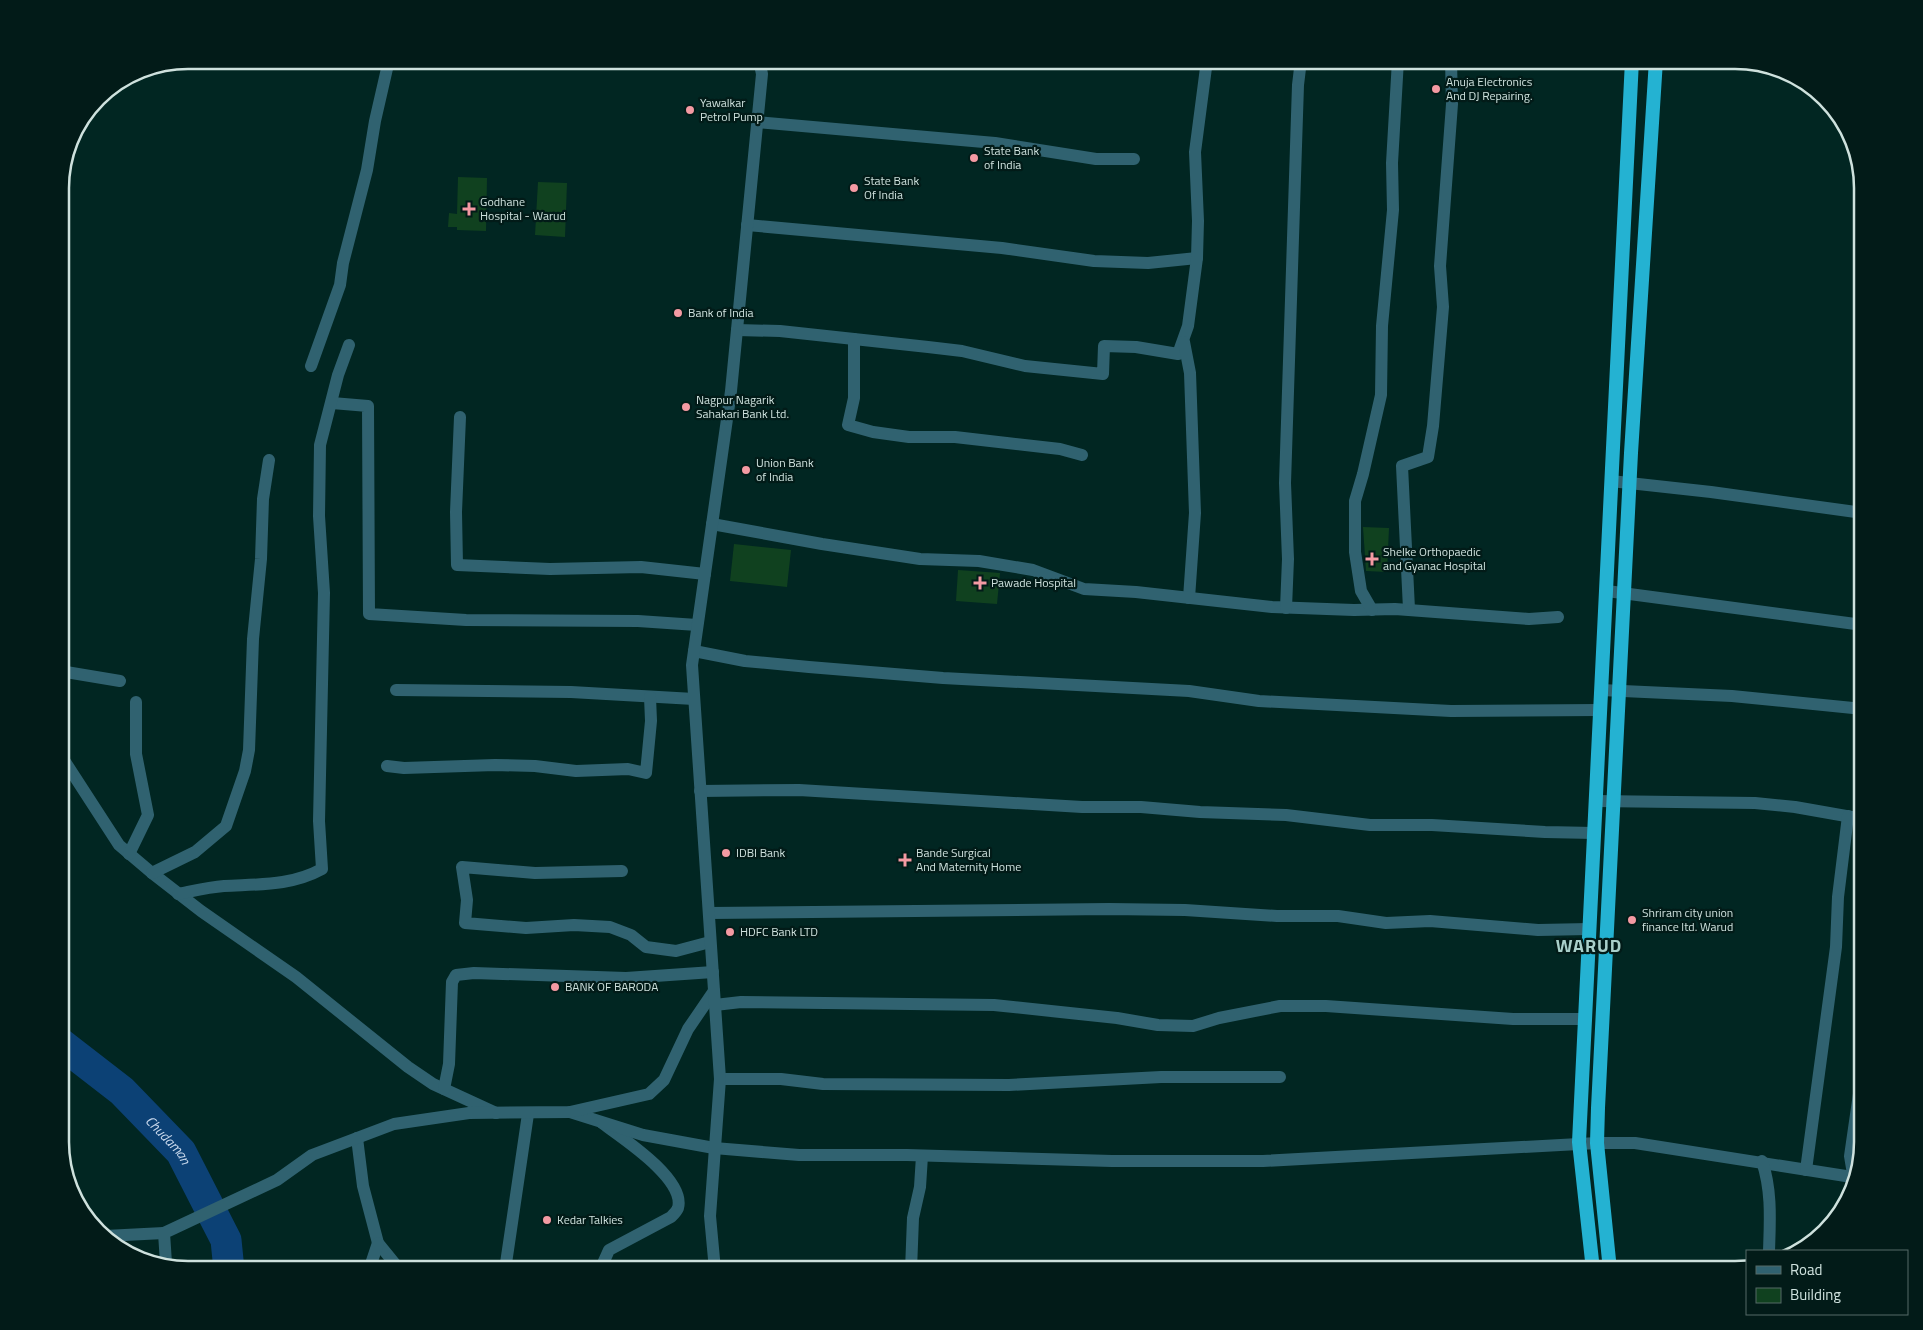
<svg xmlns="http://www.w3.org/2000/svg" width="1923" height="1330" viewBox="0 0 1923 1330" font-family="'Titillium Web',sans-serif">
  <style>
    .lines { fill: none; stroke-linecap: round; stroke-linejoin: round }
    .river { stroke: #0c4175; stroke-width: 31 }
    .building { fill: #10411f }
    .minor { stroke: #306270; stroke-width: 12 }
    .tertiary { stroke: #306270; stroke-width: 12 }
    .trunk { stroke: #24b2d2; stroke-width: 14 }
    .poi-dot { fill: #f49aa3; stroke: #021b18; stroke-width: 2 }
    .labels { text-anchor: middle; stroke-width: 4.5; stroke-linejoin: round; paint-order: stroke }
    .poi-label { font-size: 12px; fill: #cee1dd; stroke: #021b18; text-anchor: start }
    .water-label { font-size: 14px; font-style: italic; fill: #c7d7eb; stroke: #021b18 }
    .district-label { font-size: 18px; font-weight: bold; letter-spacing: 1px; fill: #a9d0ca; stroke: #021b18 }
    .rim { fill: none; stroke: #cee1dd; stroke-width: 2.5 }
  </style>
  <rect width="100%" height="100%" fill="#012622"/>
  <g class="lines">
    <!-- river -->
    <path class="river" id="s1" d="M60,1043L122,1091L181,1152L226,1240L229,1270"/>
  </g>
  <!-- building -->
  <g class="building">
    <polygon points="458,177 487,178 486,231 457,230 457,227 448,227 449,213 457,214"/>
    <polygon points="538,182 567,183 565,237 535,235"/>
    <polygon points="1363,527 1389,528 1387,572 1366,571"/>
    <polygon points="734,544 791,550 787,587 730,581"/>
    <polygon points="958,570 1000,573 997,604 956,601"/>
  </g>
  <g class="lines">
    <!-- minor -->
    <g class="minor">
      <polyline points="757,122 995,143 1096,159 1134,159"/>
      <polyline points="747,225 1002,248 1094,261 1148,263 1197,258"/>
      <polyline points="737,330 780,331 928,347 962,351 1025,366 1103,374 1104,346 1136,347 1178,354 1188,326 1197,258 1198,221 1195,152 1207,60"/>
      <polyline points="854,339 854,398 848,425 873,432 909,437 955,437 1060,449 1082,455"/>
      <polyline points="1184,342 1190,373 1195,513 1189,598"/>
      <polyline points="311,366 340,285 343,263 367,170 375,121 389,60"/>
      <polyline points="332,403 368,406 369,614 466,620 638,621 697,625"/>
      <polyline points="460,417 456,512 457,565 550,569 641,567 705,574"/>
      <polyline points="1611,481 1711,492 1863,513"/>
      <polyline points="712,524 822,544 920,559 979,561 1033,570 1084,589 1136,592 1272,607 1354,610 1395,609 1529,619 1558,617"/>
      <polyline points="1607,591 1863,625"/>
      <polyline points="1286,608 1288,559 1285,483 1298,85 1301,60"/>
      <polyline points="1409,609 1402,466 1428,457 1433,426 1443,307 1440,266 1452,104 1451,60"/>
      <polyline points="1372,610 1361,591 1355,552 1355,501 1363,474 1381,395 1382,326 1393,210 1392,163 1398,60"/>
      <polyline points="694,651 745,661 809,667 943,678 1189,691 1259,701 1451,711 1599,710"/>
      <polyline points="60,671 120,681"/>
      <polyline points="396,690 571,692 694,699"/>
      <polyline points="1601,690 1732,696 1863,709"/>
      <polyline points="60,754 119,845 152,873 201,911 296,977 408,1067 433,1084 496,1113"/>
      <polyline points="387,766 404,768 495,765 535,766 576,771 628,769 646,773 651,721 650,697"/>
      <polyline points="700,791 799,790 1082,807 1141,807 1200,812 1286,815 1370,825 1432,825 1545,832 1594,833"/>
      <polyline points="1596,801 1755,803 1795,807 1863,819"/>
      <polyline points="129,854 148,815 136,754 136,702"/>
      <polyline points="622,871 535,873 462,867 467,900 465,923 526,928 574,925 610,927 631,935 646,947 676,951 710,942"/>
      <polyline points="152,873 195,852 226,826 245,771 249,750 253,639 261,559 263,499 269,460"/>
      <path d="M178,894C193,891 209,887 224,886C259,884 291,886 322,869L319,821L324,593L319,516L320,445L338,375L349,345"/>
      <polyline points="709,913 1109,909 1185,910 1277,916 1338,916 1386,923 1430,921 1538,930 1589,929"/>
      <polyline points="715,1005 741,1002 994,1005 1117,1018 1158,1025 1193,1026 1219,1018 1280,1006 1326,1006 1513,1019 1586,1019"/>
      <polyline points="720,1079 781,1079 823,1084 1009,1085 1161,1077 1280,1077"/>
      <polyline points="444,1089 449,1064 452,982 456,975 474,973 626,978 713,972"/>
      <polyline points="357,1138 363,1186 378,1243 400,1270"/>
      <polyline points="1597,1143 1635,1143 1852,1177"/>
      <path d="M1762,1161C1772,1191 1770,1220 1769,1251"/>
      <polyline points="1806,1170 1836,947 1838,897 1848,816"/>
      <polyline points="1853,1174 1850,1156 1863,1066"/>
      <polyline points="369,1270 378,1243"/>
      <polyline points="505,1270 528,1114"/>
      <path d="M600,1270L609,1250L671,1217C674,1214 677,1211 678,1208C686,1179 622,1138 602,1123"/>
      <polyline points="911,1270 913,1218 920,1187 922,1156"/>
    </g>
    <!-- tertiary -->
    <g class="tertiary">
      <polyline points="570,1112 643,1135 714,1148 799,1155 907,1155 1112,1161 1263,1161 1597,1143"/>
      <polyline points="105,1236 164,1233"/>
      <polyline points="166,1263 164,1233 277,1180 312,1155 394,1124 469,1113 570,1112 649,1094 664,1080 688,1029 714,991"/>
      <polyline points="715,1270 710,1216 720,1079 692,665 731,391 762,74 759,60"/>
    </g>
    <!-- trunk -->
    <g class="trunk">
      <polyline points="1593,1270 1579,1142 1632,60"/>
      <polyline points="1610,1270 1597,1143 1598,1108 1631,453 1656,60"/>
    </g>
  </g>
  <!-- markers -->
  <g class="poi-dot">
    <circle cx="1436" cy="89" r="5"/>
    <circle cx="690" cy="110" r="5"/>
    <circle cx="974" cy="158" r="5"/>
    <circle cx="854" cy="188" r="5"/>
    <path d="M466.5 201.5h5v5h5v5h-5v5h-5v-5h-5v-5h5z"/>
    <circle cx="678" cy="313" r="5"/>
    <circle cx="686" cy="407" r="5"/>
    <circle cx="746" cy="470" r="5"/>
    <path d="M1369.5 551.5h5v5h5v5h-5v5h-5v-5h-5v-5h5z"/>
    <path d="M977.5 575.5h5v5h5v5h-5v5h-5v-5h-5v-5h5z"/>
    <circle cx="726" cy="853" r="5"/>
    <path d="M902.5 852.5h5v5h5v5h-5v5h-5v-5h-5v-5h5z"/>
    <circle cx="1632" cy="920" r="5"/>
    <circle cx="730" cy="932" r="5"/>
    <circle cx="555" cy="987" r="5"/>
    <circle cx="547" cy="1220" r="5"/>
  </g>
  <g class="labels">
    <!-- poi labels -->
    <g class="poi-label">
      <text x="1446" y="86">Anuja Electronics<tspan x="1446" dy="14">And DJ Repairing.</tspan></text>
      <text x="700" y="107">Yawalkar<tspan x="700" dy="14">Petrol Pump</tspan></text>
      <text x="984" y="155">State Bank<tspan x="984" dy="14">of India</tspan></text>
      <text x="864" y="185">State Bank<tspan x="864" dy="14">Of India</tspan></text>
      <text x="480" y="206">Godhane<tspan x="480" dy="14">Hospital - Warud</tspan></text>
      <text x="688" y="317">Bank of India</text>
      <text x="696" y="404">Nagpur Nagarik<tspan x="696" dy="14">Sahakari Bank Ltd.</tspan></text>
      <text x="756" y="467">Union Bank<tspan x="756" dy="14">of India</tspan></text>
      <text x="1383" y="556">Shelke Orthopaedic<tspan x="1383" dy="14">and Gyanac Hospital</tspan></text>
      <text x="991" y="587">Pawade Hospital</text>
      <text x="736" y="857">IDBI Bank</text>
      <text x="916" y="857">Bande Surgical<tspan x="916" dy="14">And Maternity Home</tspan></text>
      <text x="1642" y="917">Shriram city union<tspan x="1642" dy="14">finance ltd. Warud</tspan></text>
      <text x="740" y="936">HDFC Bank LTD</text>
      <text x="565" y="991">BANK OF BARODA</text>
      <text x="557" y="1224">Kedar Talkies</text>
    </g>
    <!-- water labels -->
    <g class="water-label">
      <text dy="5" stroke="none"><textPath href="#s1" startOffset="146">Chudaman</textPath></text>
    </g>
    <!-- district labels -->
    <g class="district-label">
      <text x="1589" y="952">WARUD</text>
    </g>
  </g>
  <!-- crop -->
  <path d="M0 0H1923V1330H0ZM188 69H1735A119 119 0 0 1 1854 188V1142A119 119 0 0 1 1735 1261H188A119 119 0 0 1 69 1142V188A119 119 0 0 1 188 69Z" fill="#021b18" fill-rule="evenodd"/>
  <path class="rim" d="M188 69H1735A119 119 0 0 1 1854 188V1142A119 119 0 0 1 1735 1261H188A119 119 0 0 1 69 1142V188A119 119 0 0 1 188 69Z"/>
  <!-- legend -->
  <rect x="1746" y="1250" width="162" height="65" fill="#021b18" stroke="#546a67"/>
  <rect x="1756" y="1266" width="25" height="8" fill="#306270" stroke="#546a67"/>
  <text x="1790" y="1275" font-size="15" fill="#cee1dd">Road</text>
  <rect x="1756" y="1288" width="25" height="15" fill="#10411f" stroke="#546a67"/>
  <text x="1790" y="1300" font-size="15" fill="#cee1dd">Building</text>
</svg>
